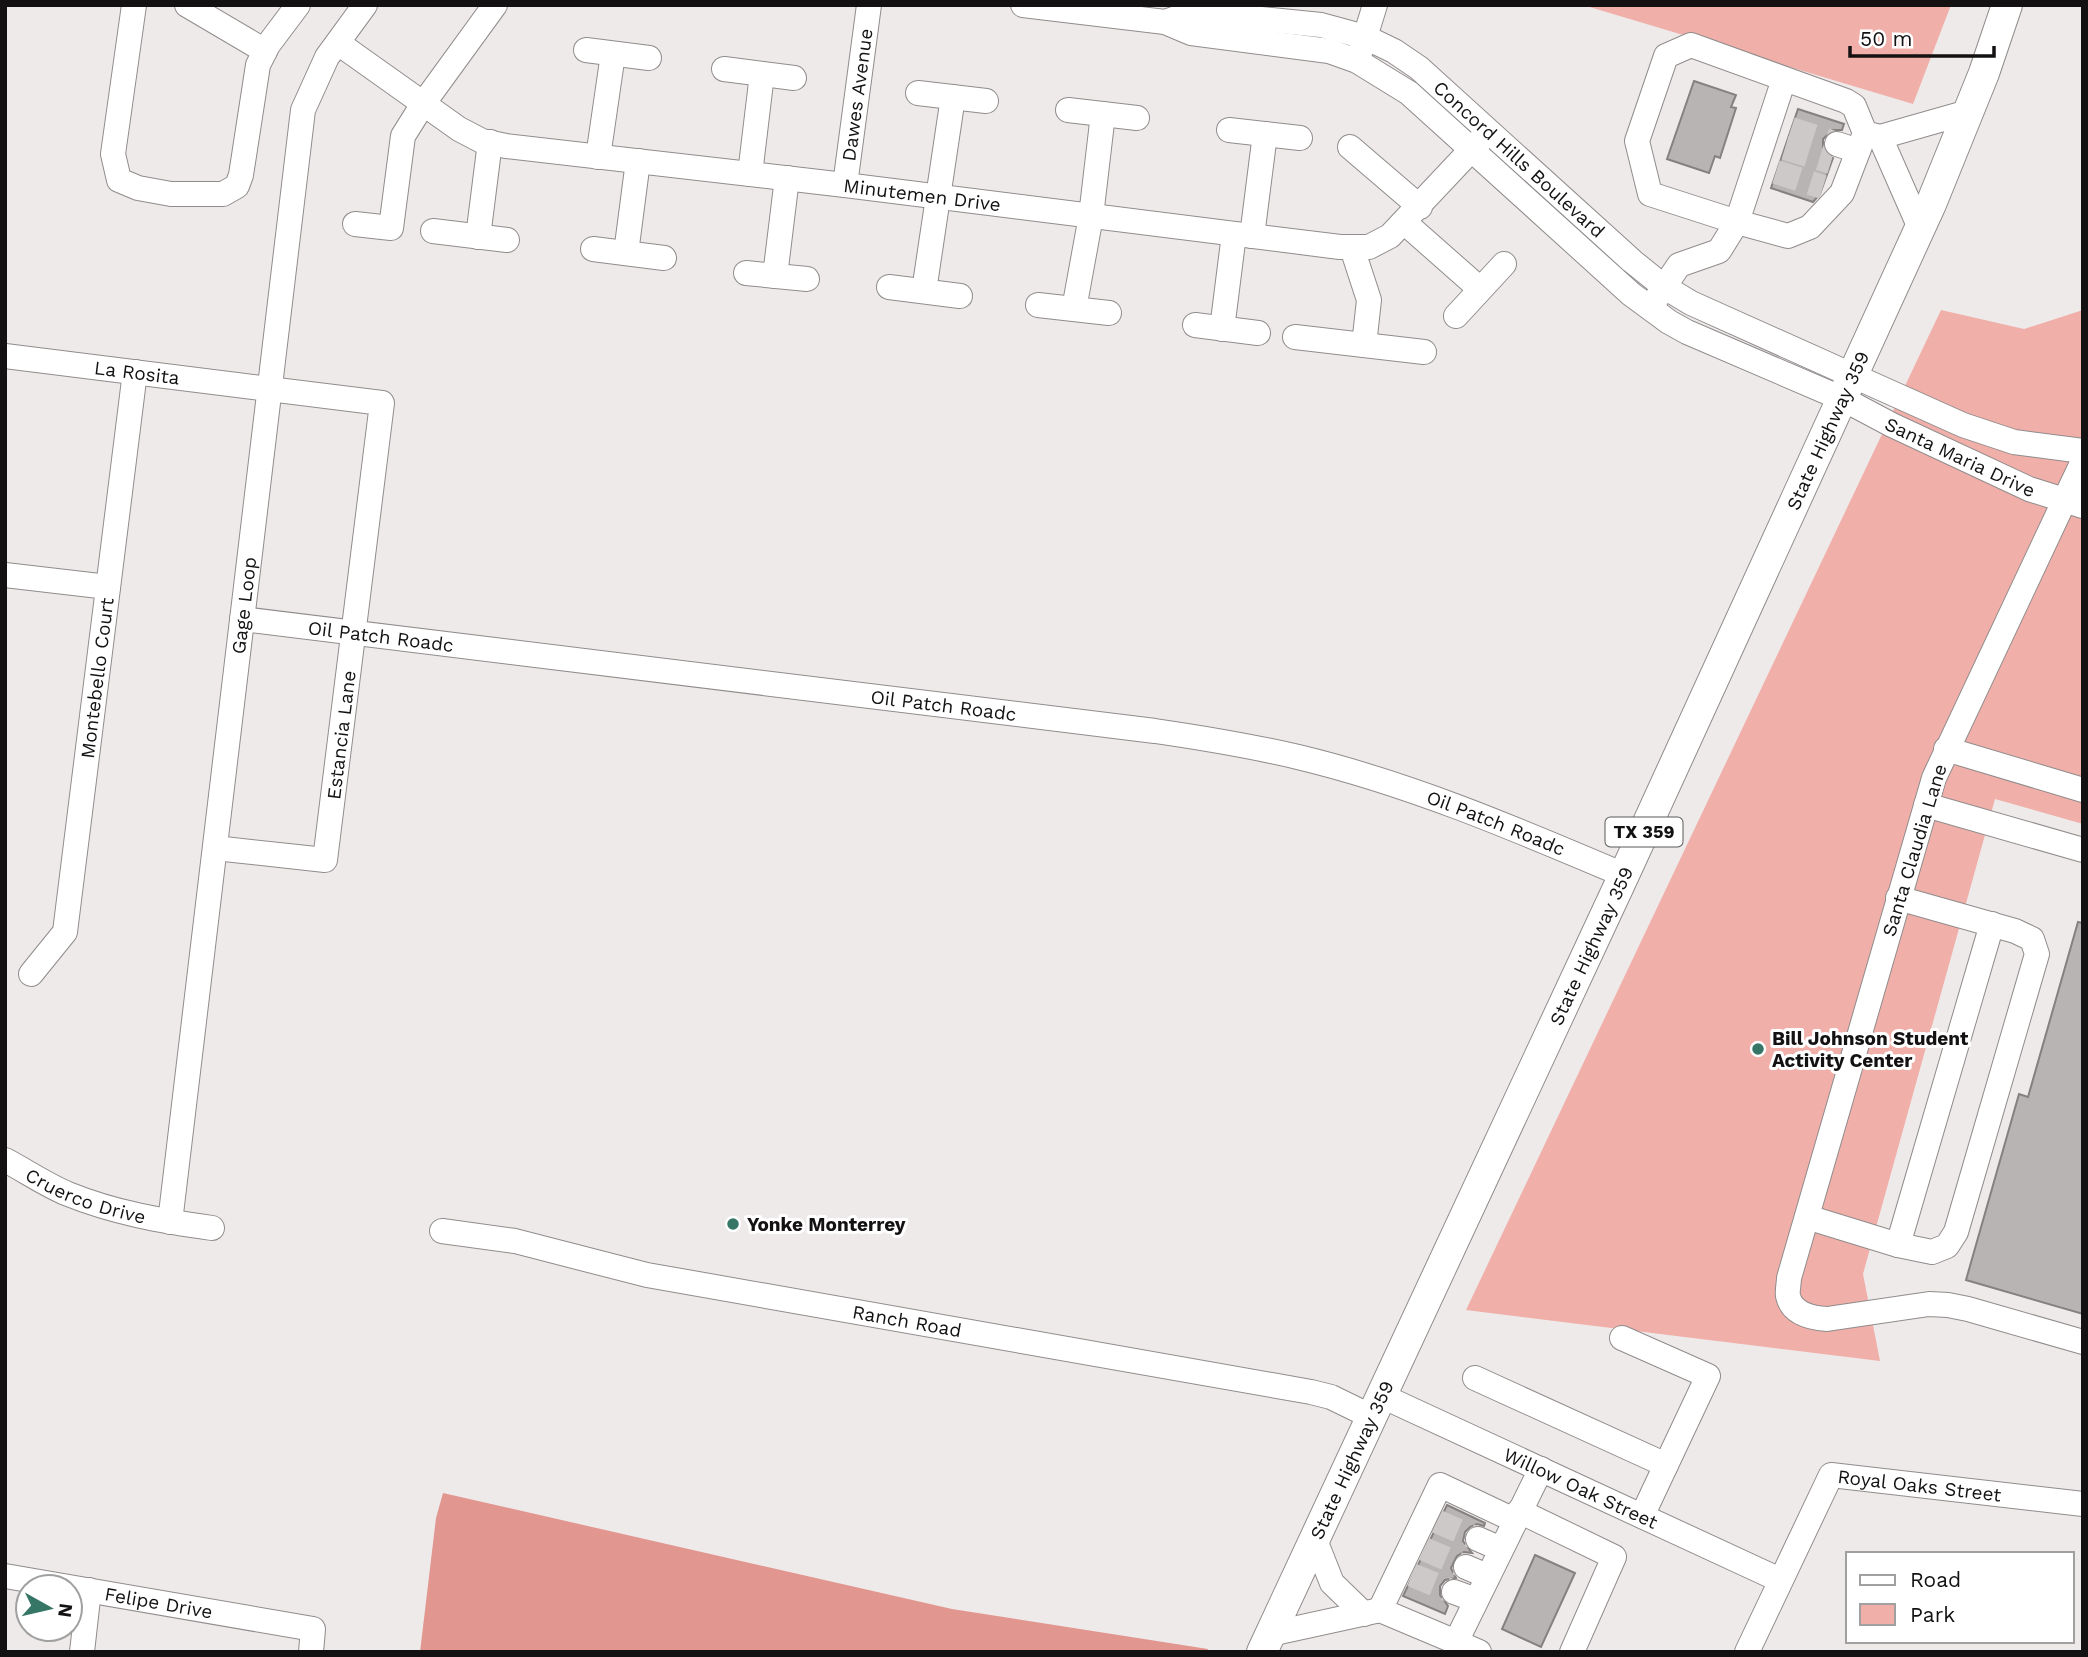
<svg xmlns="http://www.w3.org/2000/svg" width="2088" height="1657" viewBox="0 0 2088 1657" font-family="'Work Sans',sans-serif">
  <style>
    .green { fill: #f0afa9 }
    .forest { fill: #e19790 }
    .building { fill: #b8b4b3; stroke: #868181; stroke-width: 2 }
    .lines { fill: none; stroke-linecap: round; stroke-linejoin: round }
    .minor-tunnel { stroke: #cec9c9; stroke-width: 24; stroke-dasharray: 24 12; stroke-linecap: butt }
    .minor-casing { stroke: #918c8c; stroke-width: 26 }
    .major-casing { stroke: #918c8c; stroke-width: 32 }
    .minor { stroke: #fff; stroke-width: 24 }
    .major { stroke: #fff; stroke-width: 30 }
    .poi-dot { fill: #357666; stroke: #fff; stroke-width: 2.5 }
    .labels { text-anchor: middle; stroke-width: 6; stroke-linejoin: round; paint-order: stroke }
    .shield { fill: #fff; stroke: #5a5858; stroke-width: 2 }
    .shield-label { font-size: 18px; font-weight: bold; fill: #131111 }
    .street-label { font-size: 19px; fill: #131111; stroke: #fff }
    .poi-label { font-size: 19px; font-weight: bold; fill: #131111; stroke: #fff; text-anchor: start }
  </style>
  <rect width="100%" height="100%" fill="#efeaea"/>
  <!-- green -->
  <g class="green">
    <polygon points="1583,5 1951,5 1913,104"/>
    <polygon points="1941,310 2024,329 2083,310 2083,824 1995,799 1863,1274 1880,1361 1466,1310"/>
  </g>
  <!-- forest -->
  <polygon class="forest" points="443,1493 952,1609 1208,1649 1207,1652 420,1652 436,1518"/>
  <!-- building -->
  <g class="building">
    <polygon points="1694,81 1736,95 1731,107 1736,108 1720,158 1715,156 1709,173 1667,159"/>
    <polygon points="1798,109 1844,124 1842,130 1833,130 1823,139 1823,148 1826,154 1833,158 1820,194 1813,202 1771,188"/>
    <polygon points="2078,922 2083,923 2083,1314 1966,1280 2019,1094 2028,1097"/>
    <polygon points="1447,1505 1485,1523 1484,1526 1477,1524 1470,1527 1465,1532 1463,1541 1472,1553 1464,1552 1457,1556 1451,1568 1456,1578 1445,1580 1440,1586 1440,1595 1448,1606 1445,1614 1403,1596"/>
    <polygon points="1535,1555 1575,1573 1541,1647 1502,1629"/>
  </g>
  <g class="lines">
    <!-- minor-tunnel -->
    <g class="minor-tunnel">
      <polyline points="1791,129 1837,144"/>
      <polyline points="1785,148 1831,162"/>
      <polyline points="1776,172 1823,187"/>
      <polyline points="1436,1521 1478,1539"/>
      <polyline points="1424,1549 1466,1567"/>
      <polyline points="1412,1575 1454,1592"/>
    </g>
    <!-- minor casing -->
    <g class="minor-casing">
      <g id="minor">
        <polyline points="134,5 113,154 119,180 138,188 171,194 223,194 237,186 241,175 258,65 268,45 298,5"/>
        <polyline points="187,5 265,51"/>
        <path id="s1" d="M1023,5L1165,22L1191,33L1329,51L1357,61L1409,93L1631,294L1669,322L1687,332L1843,399L1892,425L2029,489L2083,506"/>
        <path id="s2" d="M1165,22L1193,12L1321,25L1365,37L1394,51L1419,68L1632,261L1663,286L1691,303L1963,425L2014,442L2083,451"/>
        <path id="s3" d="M338,43L459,129L482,141L506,146L845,185L1340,247H1369L1390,236L1488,132"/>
        <polyline points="586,50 649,58"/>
        <polyline points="1361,50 1375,5"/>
        <polyline points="724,69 794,78"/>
        <polyline points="918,93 986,101"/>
        <polyline points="1068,110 1137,118"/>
        <polyline points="1229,130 1300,138"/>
        <polyline points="1865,133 1880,137 1968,112"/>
        <polyline points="1880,137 1920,228"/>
        <polyline points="1837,144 1858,151"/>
        <polyline points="1350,147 1420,207"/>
        <polyline points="598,157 613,54"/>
        <polyline points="750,174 762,74"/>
        <path id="s4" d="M845,185L869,5"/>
        <polyline points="1404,222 1480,289"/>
        <polyline points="355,224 391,228 403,136 423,104 495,5"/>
        <polyline points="433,231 507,240"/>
        <polyline points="1252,236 1265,134"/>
        <polyline points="478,237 490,142"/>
        <polyline points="1352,248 1369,300 1364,345"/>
        <polyline points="593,249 664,258"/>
        <polyline points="626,253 638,161"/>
        <polyline points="746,273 807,279"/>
        <polyline points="775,276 787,178"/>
        <polyline points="889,287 960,296"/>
        <polyline points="924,291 953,97"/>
        <polyline points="1656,299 1679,265 1719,251 1737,222 1788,236 1810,227 1842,193 1865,133 1854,106 1846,101 1691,45 1666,56 1637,141 1650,194 1737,222 1784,79"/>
        <polyline points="1038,305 1109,313"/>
        <polyline points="1074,309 1091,216 1103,114"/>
        <polyline points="1456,316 1504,264"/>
        <polyline points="1195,325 1258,333"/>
        <polyline points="1222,329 1234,234"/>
        <polyline points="1295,337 1424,352"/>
        <path id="s5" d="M5,356L382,403L325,860L215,848"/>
        <path d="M2083,461L1934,778L1789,1278C1789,1283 1787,1291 1788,1296C1792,1314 1812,1318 1827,1319L1929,1304L1948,1305L1968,1309L2083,1342"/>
        <polyline points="5,575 108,587"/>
        <path id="s6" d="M242,619L1155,731C1203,738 1251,746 1298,757C1411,784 1518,830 1624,875"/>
        <polyline points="1946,749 2083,790"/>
        <polyline points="1926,805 2083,850"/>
        <path id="s7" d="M31,974L65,932L135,372"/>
        <path id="s8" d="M5,1160C26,1171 46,1185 68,1194C115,1213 162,1221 212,1228"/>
        <polyline points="1807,1217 1898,1245 1932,1252 1947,1246 1956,1232 2037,954 2032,939 2015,931 1898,898"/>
        <path id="s9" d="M170,1222L303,110L327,57L365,5"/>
        <path id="s10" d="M442,1231L515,1241L647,1275L1311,1392L1331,1397L1372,1417"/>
        <polyline points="1898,1245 1992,924"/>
        <polyline points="1622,1338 1708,1376 1642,1516"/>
        <polyline points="1475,1378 1666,1465"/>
        <path id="s11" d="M1382,1396L1780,1580"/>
        <polyline points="1519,1511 1614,1557 1572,1652"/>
        <polyline points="1514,1520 1440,1485 1380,1610 1456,1642 1541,1469"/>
        <polyline points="1478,1539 1501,1549"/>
        <polyline points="1315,1540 1332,1583 1364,1614"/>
        <polyline points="1466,1567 1487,1576"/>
        <path id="s12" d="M5,1576L313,1629L311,1652"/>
        <polyline points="1454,1592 1476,1600"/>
        <polyline points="1270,1634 1380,1610"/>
        <polyline points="1456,1642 1479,1652"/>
        <polyline points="82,1652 89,1590"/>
        <path id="s13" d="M1747,1652L1831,1475L2083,1504"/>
      </g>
    </g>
    <!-- major casing -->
    <g class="major-casing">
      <g id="major">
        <path id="s14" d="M1262,1652L1624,875L1931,204L1984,73L2007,5"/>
      </g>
    </g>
    <!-- minor -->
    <use href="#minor" class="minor"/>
    <!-- major -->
    <use href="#major" class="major"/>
  </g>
  <!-- markers -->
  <g class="poi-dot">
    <circle cx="1758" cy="1049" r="7"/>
    <circle cx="733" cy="1224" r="7"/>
  </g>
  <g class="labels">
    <!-- shield labels -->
    <rect class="shield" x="1605.5" y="817.5" width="77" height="29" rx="5"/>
    <g class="shield-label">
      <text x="1644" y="838">TX 359</text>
    </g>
    <!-- street labels -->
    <g class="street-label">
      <text dy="7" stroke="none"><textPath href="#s4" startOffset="91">Dawes Avenue</textPath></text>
      <text dy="7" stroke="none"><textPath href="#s2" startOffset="402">Concord Hills Boulevard</textPath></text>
      <text dy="7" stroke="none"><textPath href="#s3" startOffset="618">Minutemen Drive</textPath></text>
      <text dy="7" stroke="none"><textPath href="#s5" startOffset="133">La Rosita</textPath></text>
      <text dy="7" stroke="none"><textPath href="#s14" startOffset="1346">State Highway 359</textPath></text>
      <text dy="7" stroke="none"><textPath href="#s1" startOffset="1069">Santa Maria Drive</textPath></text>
      <text dy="7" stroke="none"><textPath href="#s9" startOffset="621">Gage Loop</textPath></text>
      <text dy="7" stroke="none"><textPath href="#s6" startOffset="140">Oil Patch Roadc</textPath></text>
      <text dy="7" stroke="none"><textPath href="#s7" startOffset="310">Montebello Court</textPath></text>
      <text dy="7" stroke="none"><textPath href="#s6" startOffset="707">Oil Patch Roadc</textPath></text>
      <text transform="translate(341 735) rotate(-83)" y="7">Estancia Lane</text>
      <text dy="7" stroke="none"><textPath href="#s6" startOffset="1274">Oil Patch Roadc</textPath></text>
      <text transform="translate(1914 850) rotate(-73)" y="7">Santa Claudia Lane</text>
      <text dy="7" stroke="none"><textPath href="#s14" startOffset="779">State Highway 359</textPath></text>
      <text dy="7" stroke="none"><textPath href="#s8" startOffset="89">Cruerco Drive</textPath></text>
      <text dy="7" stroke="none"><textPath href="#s10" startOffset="474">Ranch Road</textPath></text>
      <text dy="7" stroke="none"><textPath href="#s14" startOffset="212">State Highway 359</textPath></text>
      <text dy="7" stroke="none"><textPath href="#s13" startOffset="285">Royal Oaks Street</textPath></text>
      <text dy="7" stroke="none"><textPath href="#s11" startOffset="219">Willow Oak Street</textPath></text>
      <text dy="7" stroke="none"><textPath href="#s12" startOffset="156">Felipe Drive</textPath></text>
    </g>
    <!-- poi labels -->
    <g class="poi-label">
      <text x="1772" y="1045">Bill Johnson Student<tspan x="1772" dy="22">Activity Center</tspan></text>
      <text x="747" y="1231">Yonke Monterrey</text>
    </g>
  </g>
  <!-- border -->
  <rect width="2088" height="1657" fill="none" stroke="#131111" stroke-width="14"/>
  <!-- legend -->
  <rect x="1846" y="1552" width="228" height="91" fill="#ffffff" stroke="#a1a0a0" stroke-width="2"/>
  <rect x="1860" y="1575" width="35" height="10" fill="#ffffff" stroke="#a1a0a0" stroke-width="2"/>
  <text x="1910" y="1587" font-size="21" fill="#131111">Road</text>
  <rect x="1860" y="1604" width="35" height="21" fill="#f0afa9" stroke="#a1a0a0" stroke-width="2"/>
  <text x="1910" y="1622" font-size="21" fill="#131111">Park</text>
  <!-- north arrow -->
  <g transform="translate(49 1608) rotate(98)"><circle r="33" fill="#ffffff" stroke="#a1a0a0" stroke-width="2"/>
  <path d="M0-5L12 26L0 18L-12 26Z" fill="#357666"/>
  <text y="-10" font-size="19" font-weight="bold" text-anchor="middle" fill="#131111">N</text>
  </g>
  <!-- scale -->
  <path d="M1850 46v10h144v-10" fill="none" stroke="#131111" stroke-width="3.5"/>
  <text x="1860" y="46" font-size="21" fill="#131111" stroke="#ffffff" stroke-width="5" paint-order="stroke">50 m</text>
</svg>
